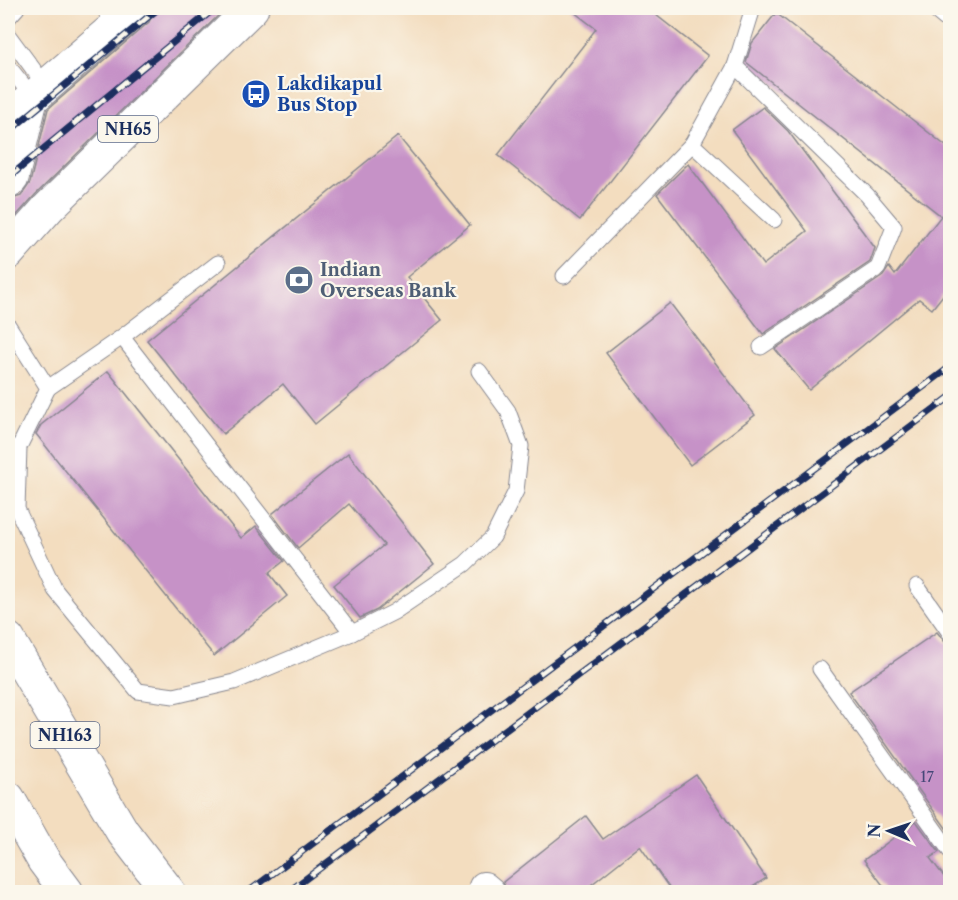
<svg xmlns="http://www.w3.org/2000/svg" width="958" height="900" viewBox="0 0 958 900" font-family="'Libre Caslon Text',serif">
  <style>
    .building { fill: #c692c7 }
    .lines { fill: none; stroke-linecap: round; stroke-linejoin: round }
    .lane-casing { stroke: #87868e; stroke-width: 17 }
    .street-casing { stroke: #87868e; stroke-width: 32 }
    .highway-casing { stroke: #87868e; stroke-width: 35 }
    .lane { stroke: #fff; stroke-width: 15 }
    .street { stroke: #fff; stroke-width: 30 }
    .highway { stroke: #fff; stroke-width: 33 }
    .rail-casing { stroke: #1b2f5e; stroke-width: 7 }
    .rail { stroke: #fbf7ec; stroke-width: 4.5; stroke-dasharray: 14; stroke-linecap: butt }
    .labels { text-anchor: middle; stroke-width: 4.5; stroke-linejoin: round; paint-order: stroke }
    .number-label { font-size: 15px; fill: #464878 }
    .shield { fill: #fbf7ec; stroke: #5e6b89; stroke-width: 1.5 }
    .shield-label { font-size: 16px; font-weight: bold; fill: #1b2f5e }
    .transit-label { font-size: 18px; font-weight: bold; fill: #164399; stroke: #fbf7ec; text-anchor: start }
    .service-label { font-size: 18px; font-weight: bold; fill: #4e5e75; stroke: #fbf7ec; text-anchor: start }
  </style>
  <rect width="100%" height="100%" fill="#fbf7ec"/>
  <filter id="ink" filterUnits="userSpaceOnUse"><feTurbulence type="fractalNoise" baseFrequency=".0167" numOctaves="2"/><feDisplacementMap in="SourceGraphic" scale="12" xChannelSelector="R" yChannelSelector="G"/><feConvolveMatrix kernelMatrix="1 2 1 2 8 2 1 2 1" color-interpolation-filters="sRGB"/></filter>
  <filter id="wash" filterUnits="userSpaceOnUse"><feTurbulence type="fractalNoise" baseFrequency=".008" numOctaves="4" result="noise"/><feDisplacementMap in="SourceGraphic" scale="24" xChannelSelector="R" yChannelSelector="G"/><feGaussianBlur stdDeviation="1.35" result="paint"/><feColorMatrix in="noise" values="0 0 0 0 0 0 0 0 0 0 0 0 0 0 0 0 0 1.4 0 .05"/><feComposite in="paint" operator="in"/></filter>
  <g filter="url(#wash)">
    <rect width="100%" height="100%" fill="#f3ddbf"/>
    <g id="blocks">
      <!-- building -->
      <g class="building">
        <polygon points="155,8 226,8 35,195 8,225 8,200 21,196 30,183 48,109 149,22"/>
        <polygon points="569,8 647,8 708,56 580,220 498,155 596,29"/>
        <polygon points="776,13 951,150 951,285 932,309 919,299 809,390 775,349 883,276 889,267 895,275 941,216 746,62 752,43"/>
        <polygon points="763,107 788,131 875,248 870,262 763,334 657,194 688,164 763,265 807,231 732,130"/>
        <polygon points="398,136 470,225 407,277 442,320 315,424 283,384 223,434 147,340"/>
        <polygon points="670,303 755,415 690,465 606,353"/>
        <polygon points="108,371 241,538 256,526 284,561 269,573 287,596 214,656 36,434 41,425"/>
        <polygon points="348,453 434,564 377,610 360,618 334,585 384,545 349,504 298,548 272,514"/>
        <polygon points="937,632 945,642 951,643 951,835 849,692"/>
        <polygon points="696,775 766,878 745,892 672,892 640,846 582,892 507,892 503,882 586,816 603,839"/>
        <polygon points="916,821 939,852 930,858 951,886 951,892 888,892 864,860"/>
      </g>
    </g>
  </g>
  <g filter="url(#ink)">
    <use href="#blocks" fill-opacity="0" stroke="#87868e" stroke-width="1.5"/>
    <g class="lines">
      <!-- lane casing -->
      <g class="lane-casing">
        <g id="lane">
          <polyline points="103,8 117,24"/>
          <polyline points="932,8 950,23"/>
          <polyline points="8,18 17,8"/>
          <polyline points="8,35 45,85"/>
          <polyline points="8,66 32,96"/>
          <polyline points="735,66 867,195 894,227 878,268 761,347"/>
          <polyline points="692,144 774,220"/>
          <polyline points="564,276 692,144 735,66 753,8"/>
          <polyline points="8,325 48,388 19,447 17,509 55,590 138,691 174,696 234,682 352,633 394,612 465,564 493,537 516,491 521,446 508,411 479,371"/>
          <polyline points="122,337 352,633"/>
          <polyline points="48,388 122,337 218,263"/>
          <polyline points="917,586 950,633"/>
          <polyline points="820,669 950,851"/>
        </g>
      </g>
      <!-- street casing -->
      <g class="street-casing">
        <polyline id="street" points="484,887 490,892"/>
      </g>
      <!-- highway casing -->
      <g class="highway-casing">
        <g id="highway">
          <polyline points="8,119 137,8"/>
          <polyline points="8,182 12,178 32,96"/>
          <polyline points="8,253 48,208 252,8"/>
          <polyline points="8,639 122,831 169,892"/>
          <polyline points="8,798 44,861 67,892"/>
        </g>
      </g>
      <!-- lane -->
      <use href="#lane" class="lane"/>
      <!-- street -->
      <use href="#street" class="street"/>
      <!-- highway -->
      <use href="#highway" class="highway"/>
      <!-- rail casing -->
      <g class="rail-casing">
        <g id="rail">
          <polyline points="8,132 159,8"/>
          <polyline points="8,178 215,8"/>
          <polyline points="248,892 950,367"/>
          <polyline points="288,892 950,397"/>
        </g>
      </g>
      <!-- rail -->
      <use href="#rail" class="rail"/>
    </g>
  </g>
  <!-- icons -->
  <defs>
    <g id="bus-disc" transform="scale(1.5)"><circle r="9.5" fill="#1a4fb4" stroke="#fbf7ec"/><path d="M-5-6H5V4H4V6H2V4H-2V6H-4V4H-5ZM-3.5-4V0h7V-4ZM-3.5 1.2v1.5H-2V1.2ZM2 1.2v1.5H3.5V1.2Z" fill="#fff"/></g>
    <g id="bank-disc" transform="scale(1.5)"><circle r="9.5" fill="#5c6f8a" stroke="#fbf7ec"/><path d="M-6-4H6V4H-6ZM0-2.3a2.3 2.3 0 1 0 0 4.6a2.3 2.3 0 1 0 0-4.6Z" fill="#fff"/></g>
  </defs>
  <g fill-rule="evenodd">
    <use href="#bus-disc" x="256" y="94"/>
    <use href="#bank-disc" x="299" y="280"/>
  </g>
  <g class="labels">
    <!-- number labels -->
    <g class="number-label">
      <text x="927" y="782">17</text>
    </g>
    <!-- shield labels -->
    <g class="shield">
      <rect x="98" y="116" width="60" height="26" rx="4.5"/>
      <rect x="30.5" y="722" width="69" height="26" rx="4.5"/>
    </g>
    <g class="shield-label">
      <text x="128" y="135">NH65</text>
      <text x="65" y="741">NH163</text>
    </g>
    <!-- transit labels -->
    <g class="transit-label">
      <text x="277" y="90">Lakdikapul<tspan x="277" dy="21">Bus Stop</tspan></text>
    </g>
    <!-- service labels -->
    <g class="service-label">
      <text x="320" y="276">Indian<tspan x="320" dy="21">Overseas Bank</tspan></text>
    </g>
  </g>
  <!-- margin -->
  <rect width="958" height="900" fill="none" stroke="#fbf7ec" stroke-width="30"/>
  <!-- north arrow -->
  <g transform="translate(889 831) rotate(272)" stroke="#fbf7ec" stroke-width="4.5" paint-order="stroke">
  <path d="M0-4.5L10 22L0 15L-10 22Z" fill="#1b2f5e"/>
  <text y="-9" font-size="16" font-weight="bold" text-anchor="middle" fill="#1b2f5e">N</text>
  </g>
</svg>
